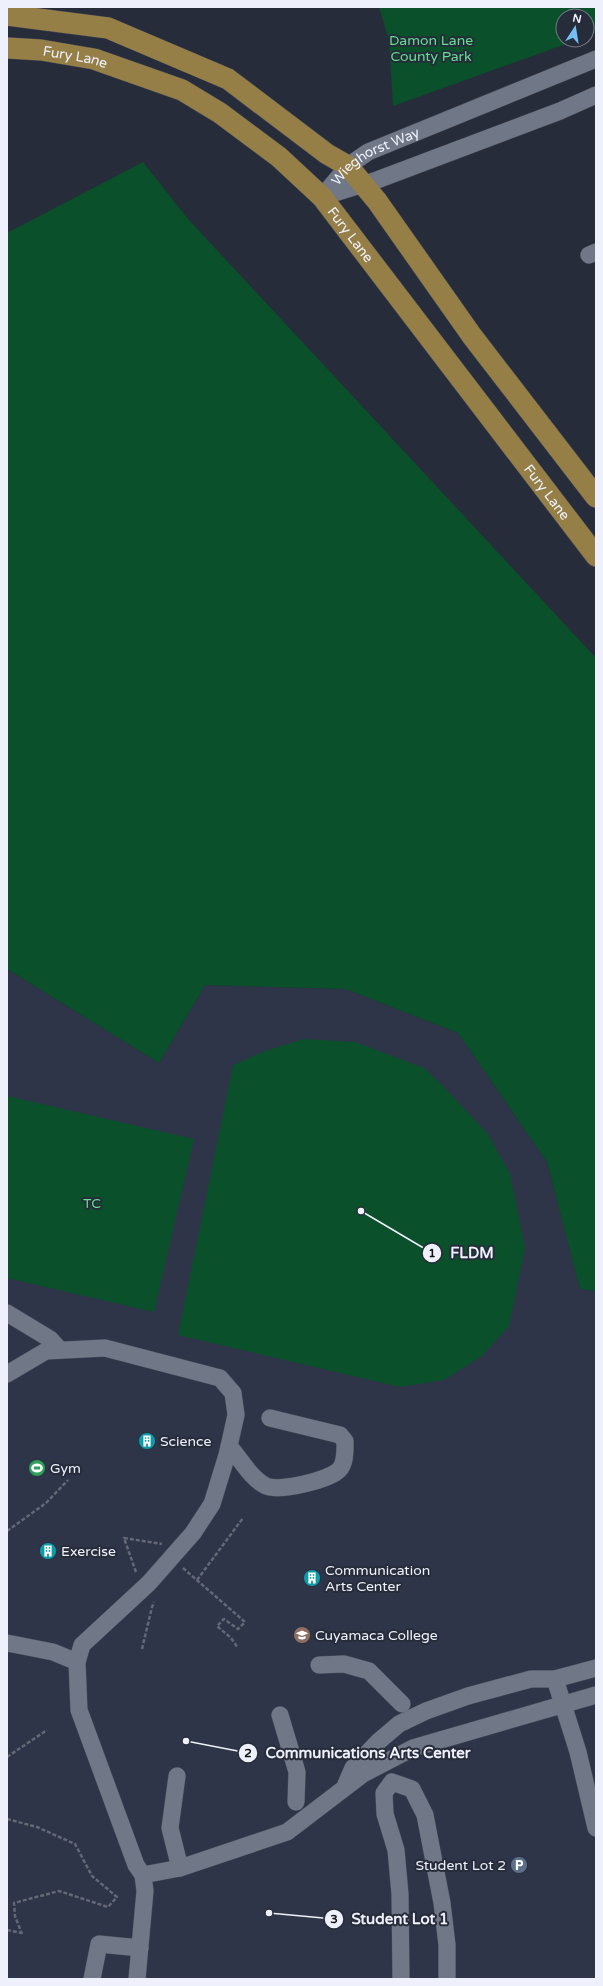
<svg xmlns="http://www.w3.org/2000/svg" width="603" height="1986" viewBox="0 0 603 1986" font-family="'Varela Round',sans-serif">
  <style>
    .built { fill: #2e3548 }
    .green { fill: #0a502b }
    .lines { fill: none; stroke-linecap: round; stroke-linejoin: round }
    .minor-casing { stroke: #454955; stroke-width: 18 }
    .major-casing { stroke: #454955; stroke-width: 22 }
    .path { stroke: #636874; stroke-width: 2.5; stroke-dasharray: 4 2; stroke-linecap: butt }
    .minor { stroke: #707787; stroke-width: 17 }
    .major { stroke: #957f46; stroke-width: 21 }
    .labels { text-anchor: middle; stroke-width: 4; stroke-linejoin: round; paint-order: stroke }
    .park-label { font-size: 14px; fill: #65de92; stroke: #262c39 }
    .street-label { font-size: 14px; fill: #eef1fb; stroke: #262c39 }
    .poi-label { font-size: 14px; fill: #eef1fb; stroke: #262c39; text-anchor: start }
    .leader { fill: none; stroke: #eef1fb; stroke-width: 1.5 }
    .callout-dot { fill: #eef1fb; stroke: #262c39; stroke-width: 1.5 }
    .mark-label { font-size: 12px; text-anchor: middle; font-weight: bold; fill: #111 }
    .callout-label { font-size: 15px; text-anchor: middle; font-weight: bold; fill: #eef1fb; stroke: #262c39; stroke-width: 4; stroke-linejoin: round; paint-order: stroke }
  </style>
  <rect width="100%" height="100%" fill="#262c39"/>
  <!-- built -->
  <polygon class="built" points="7,969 159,1063 205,985 346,989 458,1033 547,1162 580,1289 596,1291 596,1979 7,1979"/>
  <!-- green -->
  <g class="green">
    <polygon points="379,7 596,7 596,33 587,36 587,16 563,16 563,40 577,40 393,106 389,41"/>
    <polygon points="143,162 188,219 596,658 596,1291 580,1289 547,1162 458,1033 346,989 205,985 159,1063 7,969 7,233"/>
    <polygon points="304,1039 355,1042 424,1068 441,1084 487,1133 510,1174 525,1248 509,1326 482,1356 444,1380 400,1387 178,1335 233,1065 265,1051"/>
    <polygon points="7,1096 194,1139 154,1312 7,1278"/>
  </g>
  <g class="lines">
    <!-- minor casing -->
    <g class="minor-casing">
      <g id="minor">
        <path id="s1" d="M322,197L348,166L368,152L596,59"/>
        <polyline points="322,197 377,180 560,111 596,95"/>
        <polyline points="589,255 596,252"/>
        <polyline points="7,1313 50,1339 60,1350"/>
        <polyline points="7,1374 46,1351 105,1348 220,1378 233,1393 236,1415 227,1455 212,1504 193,1533 149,1583 82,1645 77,1662 79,1710 136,1865 143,1875"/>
        <path d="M229,1446C240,1458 251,1479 266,1486C280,1492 329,1480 339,1470C346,1463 345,1449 345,1441L340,1435L270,1418"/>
        <polyline points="7,1643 53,1652 77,1662"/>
        <polyline points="319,1665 344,1664 369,1671 402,1704"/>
        <polyline points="555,1679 578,1752 596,1828"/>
        <polyline points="280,1715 297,1772 296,1802"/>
        <polyline points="177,1776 170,1828 180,1868"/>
        <polyline points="346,1784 353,1768 379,1741 399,1724 426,1711 468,1696 531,1679 555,1679 596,1668"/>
        <polyline points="92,1979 99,1944 140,1948"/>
        <polyline points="137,1979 145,1891 143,1875 180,1868 287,1832 363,1774 413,1748 596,1695"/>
        <polyline points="401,1979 400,1894 396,1850 385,1814 384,1793 392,1782 412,1789 425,1815 442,1903 447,1945 447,1979"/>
      </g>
    </g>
    <!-- major casing -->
    <g class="major-casing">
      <g id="major">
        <polyline points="7,15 108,28 228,79 327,154 348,166 377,201 472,336 596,497"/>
        <path id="s2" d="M7,48L41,50L94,59L182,90L220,113L279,157L322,197L596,556"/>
      </g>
    </g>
    <!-- path -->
    <g class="path">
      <polyline points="7,1531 46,1503 68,1480"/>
      <polyline points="183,1568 245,1622 238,1629 224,1619 217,1626 231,1638 238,1648"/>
      <polyline points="136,1572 124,1538 162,1544"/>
      <polyline points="197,1580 243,1518"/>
      <polyline points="142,1649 152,1607 154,1602"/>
      <polyline points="7,1757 47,1730"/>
      <polyline points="7,1819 37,1827 75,1844 92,1876 117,1897 108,1907 59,1891 14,1903 15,1916 22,1934"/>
      <polyline points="7,1930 22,1933"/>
    </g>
    <!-- minor -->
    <use href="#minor" class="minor"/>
    <!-- major -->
    <use href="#major" class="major"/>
  </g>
  <!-- icons -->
  <defs>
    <g id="building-disc" transform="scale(0.9)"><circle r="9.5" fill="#0f9aa8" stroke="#262c39"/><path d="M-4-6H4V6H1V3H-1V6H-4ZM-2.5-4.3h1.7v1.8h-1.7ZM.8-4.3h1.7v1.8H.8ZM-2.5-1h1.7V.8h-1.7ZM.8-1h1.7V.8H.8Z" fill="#fff"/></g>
    <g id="stadium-disc" transform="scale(0.9)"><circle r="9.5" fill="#2e9e5b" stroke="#262c39"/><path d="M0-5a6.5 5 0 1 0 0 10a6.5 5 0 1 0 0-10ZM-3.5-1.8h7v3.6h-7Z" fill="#fff"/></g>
    <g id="university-disc" transform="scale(0.9)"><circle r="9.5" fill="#8d6e63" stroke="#262c39"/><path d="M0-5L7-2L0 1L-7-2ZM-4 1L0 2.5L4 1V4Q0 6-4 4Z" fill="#fff"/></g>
    <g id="parking-disc" transform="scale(0.9)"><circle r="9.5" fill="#5c6f8a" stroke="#262c39"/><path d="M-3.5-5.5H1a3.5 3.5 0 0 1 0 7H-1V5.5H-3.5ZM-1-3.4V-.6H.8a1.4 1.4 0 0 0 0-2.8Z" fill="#fff"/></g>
  </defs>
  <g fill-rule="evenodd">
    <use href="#building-disc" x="147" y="1441"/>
    <use href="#stadium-disc" x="37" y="1468"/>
    <use href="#building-disc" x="48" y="1551"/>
    <use href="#building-disc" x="312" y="1578"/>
    <use href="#university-disc" x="302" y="1635"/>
    <use href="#parking-disc" x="519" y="1865"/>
  </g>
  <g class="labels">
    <!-- park labels -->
    <g class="park-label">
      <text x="431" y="45">Damon Lane<tspan x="431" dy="16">County Park</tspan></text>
      <text x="92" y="1208">TC</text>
    </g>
    <!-- street labels -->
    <g class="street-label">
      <text dy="5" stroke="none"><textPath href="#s2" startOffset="69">Fury Lane</textPath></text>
      <text dy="5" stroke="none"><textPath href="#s1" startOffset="69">Wieghorst Way</textPath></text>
      <text dy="5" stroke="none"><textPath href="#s2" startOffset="405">Fury Lane</textPath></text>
      <text dy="5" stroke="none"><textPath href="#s2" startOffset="729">Fury Lane</textPath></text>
    </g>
    <!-- poi labels -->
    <g class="poi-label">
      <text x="160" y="1446">Science</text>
      <text x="50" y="1473">Gym</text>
      <text x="61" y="1556">Exercise</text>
      <text x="325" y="1575">Communication<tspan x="325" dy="16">Arts Center</tspan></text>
      <text x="315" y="1640">Cuyamaca College</text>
      <text x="506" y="1870" text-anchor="end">Student Lot 2</text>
    </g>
  </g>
  <!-- callouts -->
  <path class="leader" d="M361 1211L432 1253M186 1741L248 1753M269 1913L334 1919"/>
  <g class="callout-dot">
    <circle cx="361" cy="1211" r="4"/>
    <circle cx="186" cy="1741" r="4"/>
    <circle cx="269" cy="1913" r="4"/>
    <circle cx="432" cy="1253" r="10"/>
    <circle cx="248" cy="1753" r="10"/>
    <circle cx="334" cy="1919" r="10"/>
  </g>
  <g class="mark-label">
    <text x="432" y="1257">1</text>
    <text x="248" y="1757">2</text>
    <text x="334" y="1923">3</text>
  </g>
  <g class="callout-label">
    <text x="472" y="1258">FLDM</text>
    <text x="368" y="1758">Communications Arts Center</text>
    <text x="400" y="1924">Student Lot 1</text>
  </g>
  <!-- border -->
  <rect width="603" height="1986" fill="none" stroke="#eef1fb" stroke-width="16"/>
  <!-- north arrow -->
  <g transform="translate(575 28) rotate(12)"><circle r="19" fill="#262c39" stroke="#767b87"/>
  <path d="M0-3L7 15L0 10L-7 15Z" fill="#74c0f6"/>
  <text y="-6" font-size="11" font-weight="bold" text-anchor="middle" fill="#eef1fb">N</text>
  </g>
</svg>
